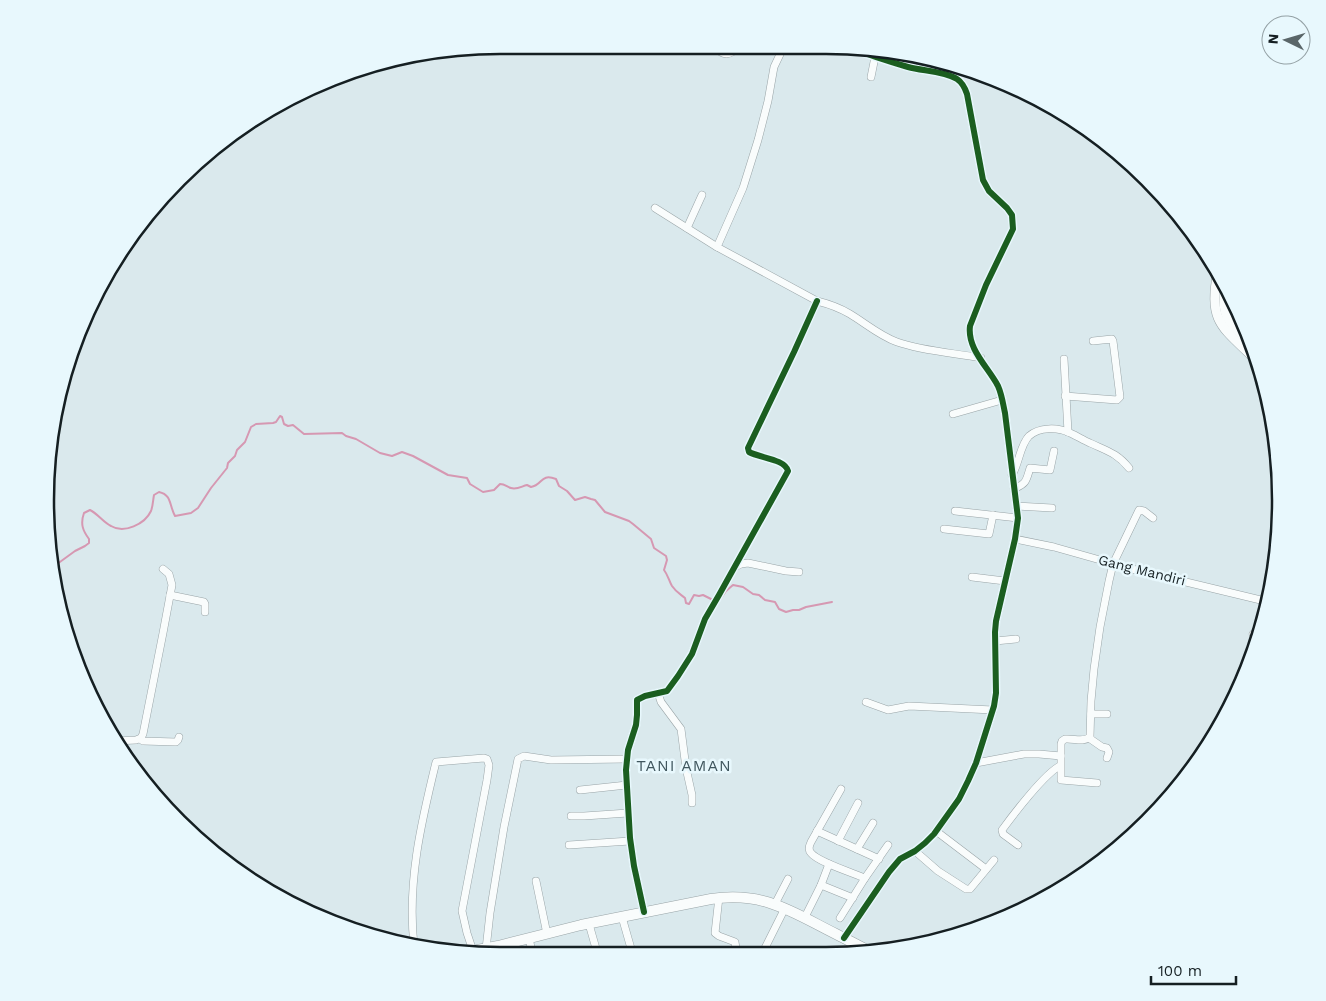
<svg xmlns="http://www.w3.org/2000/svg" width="1326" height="1001" viewBox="0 0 1326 1001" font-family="'Work Sans',sans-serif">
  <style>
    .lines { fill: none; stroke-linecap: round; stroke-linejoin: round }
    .stream { stroke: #d698b2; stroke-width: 2 }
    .minor-casing { stroke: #99a4a7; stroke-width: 8 }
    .major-casing { stroke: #99a4a7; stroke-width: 10 }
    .highway-casing { stroke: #99a4a7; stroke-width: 11 }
    .minor { stroke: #f9fcfc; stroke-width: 7 }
    .major { stroke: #f9fcfc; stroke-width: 9 }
    .highway { stroke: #f9fcfc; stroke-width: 10 }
    .cycleway-casing { stroke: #e8f8fd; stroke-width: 9 }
    .cycleway { stroke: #1b5e20; stroke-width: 6 }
    .labels { text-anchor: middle; stroke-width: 5; stroke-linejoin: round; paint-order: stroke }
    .street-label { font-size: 14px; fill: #151f22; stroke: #e8f8fd }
    .quarter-label { font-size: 16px; letter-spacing: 1px; fill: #41575f; stroke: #e8f8fd }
    .rim { fill: none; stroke: #151f22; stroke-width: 2.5 }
  </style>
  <rect width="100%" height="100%" fill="#dae9ed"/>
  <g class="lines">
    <!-- stream -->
    <g class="stream">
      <path d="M53,567L75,551L85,546L89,543V539C83,531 80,524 84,513L90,510C98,514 103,522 111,526C124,534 145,524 151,511C153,506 153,500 154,495L159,492C172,495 169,505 175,516L191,513L198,508L211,488L227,468L228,463L235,456L237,450L245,442L251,427L256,424L273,423L276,422L280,416L282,417L284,424L288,426L293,425L304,434L342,433L346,436L356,439L380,453L392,456L402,452L413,456L448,475L467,478L470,484L483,492L494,490L500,484C505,484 507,487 511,488C517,490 522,486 527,485L531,487C543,485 540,473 556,479L559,486L567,491L575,500L585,497L591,499L595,500L605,512L629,521L633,524L651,539L654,548L666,556L667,560L664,570C668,575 669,581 672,586C676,592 680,594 685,598L686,603L689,604L694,595L699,596L703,595L713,600"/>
      <polyline points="718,601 719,601 726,591 733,585 743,587 753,594 759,595 765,600 775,602 779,609 786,612 793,610 799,610 806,607 832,602"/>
    </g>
    <!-- minor casing -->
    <g class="minor-casing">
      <g id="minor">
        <path d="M714,46C724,58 730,55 741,46"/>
        <path d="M784,46L774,67L768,101L758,140L743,188L717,247L817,301C829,304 840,308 850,314C865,323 880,336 897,342C923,351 954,353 981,358"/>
        <polyline points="910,67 918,56"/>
        <polyline points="871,77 875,57"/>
        <polyline points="655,208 717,247"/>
        <polyline points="687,228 702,195"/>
        <polyline points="1064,359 1068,432"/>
        <polyline points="1065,396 1117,400 1120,397 1113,341 1112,339 1093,341"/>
        <polyline points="953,414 1002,400"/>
        <path d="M1012,475C1019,464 1020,445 1029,436C1039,427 1058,427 1070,433C1077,436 1083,440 1090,443C1107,451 1117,453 1129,468"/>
        <path d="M1014,489C1027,483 1026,481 1030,468L1050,470L1054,451"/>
        <polyline points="1016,506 1052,508"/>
        <polyline points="955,511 1018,518"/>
        <polyline points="944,529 989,534 993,515"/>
        <polyline points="1275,538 1279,522"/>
        <polyline points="1015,539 1054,547 1132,569 1269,602"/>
        <polyline points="735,567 741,564 748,563 786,571 799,572"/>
        <polyline points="972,577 1005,581"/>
        <polyline points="170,595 204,602 205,604 205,612"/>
        <polyline points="1253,634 1260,628"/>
        <polyline points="995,641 1016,639"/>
        <polyline points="658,693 661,702 681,729 686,768 692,795 692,803"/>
        <polyline points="866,702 888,710 909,706 993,710"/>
        <polyline points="1091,714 1107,714"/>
        <polyline points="1089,738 1102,747 1107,748 1109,752 1107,758"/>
        <polyline points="140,739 143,741 176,742 178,740 179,737"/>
        <polyline points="116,741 136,740 141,738 143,734 163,633 172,585 169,574 163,569"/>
        <polyline points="976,763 1024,754 1039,754 1061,756"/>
        <path d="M1097,783L1061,780V744L1062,741L1065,739C1074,738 1083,743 1090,737L1091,701L1094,669L1100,627L1109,581L1113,564L1139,510L1144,511L1153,518"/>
        <path d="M841,789L811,842C809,846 808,850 811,853C818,862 853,873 865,878"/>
        <polyline points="580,790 627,785"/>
        <polyline points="571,816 584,816 628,813"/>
        <polyline points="817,831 879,859"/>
        <polyline points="936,831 986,869"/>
        <polyline points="838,841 858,803"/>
        <polyline points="569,845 630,841"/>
        <path d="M1018,845L1003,834L1002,830C1013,815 1045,773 1060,766"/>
        <polyline points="857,849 873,823"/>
        <polyline points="915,851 938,871 966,889 970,889 994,860"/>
        <polyline points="536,881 547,934"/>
        <polyline points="821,885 853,898"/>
        <polyline points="719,897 715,933 719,936 735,942 736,948 736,952"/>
        <polyline points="775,904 788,879"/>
        <path d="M644,912L634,866L630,838L626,770L628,750L636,725L637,715V700L645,696L667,691L678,676L692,654L705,619L719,595L788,471C785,459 760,458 749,452L748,448L794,352L817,301"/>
        <polyline points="622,917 632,952"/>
        <polyline points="805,917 821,885 829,864"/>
        <polyline points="840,918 865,878 888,845"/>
        <polyline points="589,924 597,952"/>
        <polyline points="529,938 532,952"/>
        <path d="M844,938L889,872L900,859L915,851L925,843L934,834L959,799L968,781L976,763L994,706L996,693L995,632L996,621L1015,539L1018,518L1005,413C1003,404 1002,395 998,386C988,367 967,349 970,326L986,285L1013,229L1012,215L1007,208L989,191L983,180L967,94C965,88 963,83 957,79C944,71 922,71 908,67C887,61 866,54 846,46"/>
        <path d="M414,946C407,883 421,823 436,762L484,758L487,759L489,765L487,780L462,911L467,933L473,951"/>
        <polyline points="486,949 490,913 504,827 518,759 524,756 551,760 627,759"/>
        <polyline points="763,952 785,908"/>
      </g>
    </g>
    <!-- major casing -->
    <g class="major-casing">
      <g id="major">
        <path d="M1218,272C1207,323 1224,328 1257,361"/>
        <path d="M1225,286C1220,319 1230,323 1252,344"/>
      </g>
    </g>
    <!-- highway casing -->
    <g class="highway-casing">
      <path id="highway" d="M467,952L498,946L581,925L711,899C764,891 792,912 836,934C848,940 859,946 871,952"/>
    </g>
    <!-- minor -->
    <use href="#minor" class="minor"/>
    <!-- major -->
    <use href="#major" class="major"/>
    <!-- highway -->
    <use href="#highway" class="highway"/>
    <!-- cycleway casing -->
    <g class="cycleway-casing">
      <g id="cycleway">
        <path d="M644,912L634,866L630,838L626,770L628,750L636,725L637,715V700L645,696L667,691L678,676L692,654L705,619L719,595L788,471C785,459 760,458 749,452L748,448L794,352L817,301"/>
        <path d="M844,938L889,872L900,859L915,851L925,843L934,834L959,799L968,781L976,763L994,706L996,693L995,632L996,621L1015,539L1018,518L1005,413C1003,404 1002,395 998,386C988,367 967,349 970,326L986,285L1013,229L1012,215L1007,208L989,191L983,180L967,94C965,88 963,83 957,79C944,71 922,71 908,67C887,61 866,54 846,46"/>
      </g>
    </g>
    <!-- cycleway -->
    <use href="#cycleway" class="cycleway"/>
  </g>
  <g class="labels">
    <!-- street labels -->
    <g class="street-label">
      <text transform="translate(1142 570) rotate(14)" y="5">Gang Mandiri</text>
    </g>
    <!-- quarter labels -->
    <g class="quarter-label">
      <text x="684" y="771">TANI AMAN</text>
    </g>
  </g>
  <!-- crop -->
  <path d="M0 0H1326V1001H0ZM500 54H826A446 446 0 0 1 1272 500V501A446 446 0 0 1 826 947H500A446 446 0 0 1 54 501V500A446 446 0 0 1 500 54Z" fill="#e8f8fd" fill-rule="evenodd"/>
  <path class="rim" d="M500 54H826A446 446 0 0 1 1272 500V501A446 446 0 0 1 826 947H500A446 446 0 0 1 54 501V500A446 446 0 0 1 500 54Z"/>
  <!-- north arrow -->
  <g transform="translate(1286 40) rotate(275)"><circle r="24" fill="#e8f8fd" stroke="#94a1a5"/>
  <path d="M0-4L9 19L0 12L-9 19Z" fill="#5a6669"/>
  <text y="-8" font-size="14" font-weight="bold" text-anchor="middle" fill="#151f22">N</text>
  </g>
  <!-- scale -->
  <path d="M1151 976v8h85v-8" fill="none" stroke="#151f22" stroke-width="2.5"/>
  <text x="1158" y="976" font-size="15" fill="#151f22" stroke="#e8f8fd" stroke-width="4" paint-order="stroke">100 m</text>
</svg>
